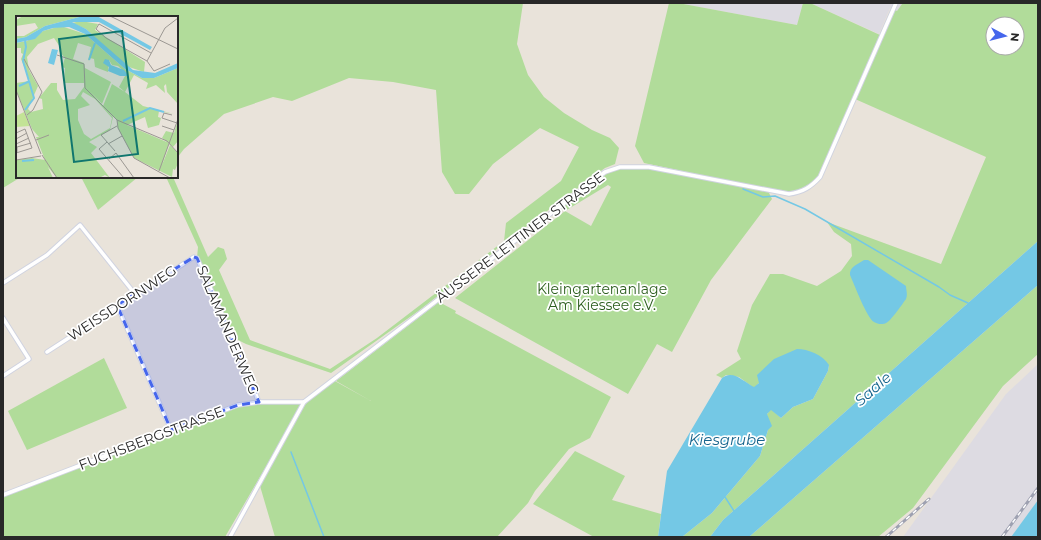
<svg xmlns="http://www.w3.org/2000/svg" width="1041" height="540" viewBox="0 0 1041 540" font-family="Montserrat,sans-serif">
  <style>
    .industrial { fill: #dddbe2 }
    .green { fill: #b1dc9a; fill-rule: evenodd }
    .water { fill: #74c8e5 }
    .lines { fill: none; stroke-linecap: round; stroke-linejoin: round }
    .stream { stroke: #74c8e5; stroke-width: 1.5 }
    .street-casing { stroke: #d0d3e0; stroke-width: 5.5 }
    .street { stroke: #fff; stroke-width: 3.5 }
    .rail-casing { stroke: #9ea1b1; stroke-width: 3 }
    .rail { stroke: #fff; stroke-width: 1.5; stroke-dasharray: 4.5; stroke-linecap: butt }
    .marked { fill: #4566ec; fill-opacity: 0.2; stroke: #4566ec; stroke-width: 3; stroke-dasharray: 8 5; stroke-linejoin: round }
    .labels { text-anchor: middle; stroke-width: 3.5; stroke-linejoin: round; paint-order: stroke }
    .street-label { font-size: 14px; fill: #282828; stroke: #fff }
    .park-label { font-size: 14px; fill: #2c5e1e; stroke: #fff }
    .water-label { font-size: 15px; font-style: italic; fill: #17658d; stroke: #fff }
    .inset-river { fill: none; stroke: #74c8e5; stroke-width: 2 }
    .inset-road { fill: none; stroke: #9c9893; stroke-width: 1 }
    .view { fill: #0f766e; fill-opacity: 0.15; stroke: #0f766e; stroke-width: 2 }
    .inset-edge { fill: none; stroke: #282828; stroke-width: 2 }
  </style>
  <rect width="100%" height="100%" fill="#e9e3da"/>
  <!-- industrial -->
  <g class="industrial">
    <polygon points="678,3 803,3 797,25"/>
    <polygon points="810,3 905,3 902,4 897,11 890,8 879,34"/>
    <polygon points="1038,364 1038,500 1011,537 903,537 1006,394"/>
  </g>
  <!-- green -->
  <g class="green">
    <polygon points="3,3 523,3 517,44 528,75 544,97 564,113 592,130 610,138 619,148 615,164 605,168 504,243 504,242 487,258 417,312 331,373 246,344 232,337 197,258 198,247 166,177 173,177 208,257 218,247 224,249 227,259 219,270 250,340 330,369 377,338 504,241 506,223 561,181 579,147 540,128 493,164 469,194 455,194 442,172 436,90 393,82 349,78 292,101 273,97 224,114 184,149 177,158 177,17 17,17 17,177 21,177 3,188"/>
    <path d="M669,3H678L797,25L803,3H810L880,35L891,10L893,9L897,11L902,4L905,3H1038V241L723,520L710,537H682L712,513L760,456L768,430L767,414L771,409L781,418L793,407L813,399L828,371L829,365L759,383L754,388L739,377L726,375L722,378L716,375L741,359L737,351L752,305L770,274H783L817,286L841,271L852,256L851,244L834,232L827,222L941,264L986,157L855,99L820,176L803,190L793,192L768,189L644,163L635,146ZM993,24H1017V48H993Z"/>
    <path d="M620,167H649L768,191L772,199L711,280L672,352L657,344L628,394L455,298L565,211L560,208L600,177L602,178L609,170ZM608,185L611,187L591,226L565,211Z"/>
    <polygon points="81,177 138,177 98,210"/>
    <polygon points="1038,285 1038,354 1003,386 913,508 878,537 749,537"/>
    <polygon points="439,302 456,311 455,313 611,397 590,438 569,449 535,491 528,503 497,537 275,537 260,486 302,405 225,537 3,537 3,495 238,405 253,402 303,403 333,380 371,401 336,381"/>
    <polygon points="104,358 127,408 27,450 8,411"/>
    <polygon points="575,451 625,476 612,500 661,514 658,537 594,537 533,504"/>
  </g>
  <!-- water -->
  <g class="water">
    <polygon points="1038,241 1038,285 749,537 710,537 723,520"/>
    <path d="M864,260H868L906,286C906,290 908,294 906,299C903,303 891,321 886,323C883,325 877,324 874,322C867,318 854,284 850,275C849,267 858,264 864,260Z"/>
    <path d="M797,349C808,349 823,355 829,365L828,371L813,399L793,407L781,418L771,410L767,414L772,426L768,430L760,456L712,513L682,537H658L667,471L722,378C733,369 744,382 754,387L759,383L757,375L774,359Z"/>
    <polygon points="1038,500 1038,537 1011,537"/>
  </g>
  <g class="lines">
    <!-- stream -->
    <g class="stream">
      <polyline points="743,189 763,197 775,196 805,209 939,287 950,295 968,303"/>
      <polyline points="291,452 324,537"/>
      <polyline points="725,497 734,511"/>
    </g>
    <!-- street casing -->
    <g class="street-casing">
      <g id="street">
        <polyline points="3,283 47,255 80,225 135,294"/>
        <polyline points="117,305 171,430"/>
        <polyline points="3,318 29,359 3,376"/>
        <polyline points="47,352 194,257 197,258 232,337 259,402"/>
        <polyline points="3,495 238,405 259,402 304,402"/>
        <path d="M230,537L304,402L605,172L620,167H649L789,194C803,192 811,187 820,177L896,3"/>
      </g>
    </g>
    <!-- street -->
    <use href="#street" class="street"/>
    <!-- rail casing -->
    <g class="rail-casing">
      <g id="rail">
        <polyline points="886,537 929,499"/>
        <polyline points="1002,537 1038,488"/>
      </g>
    </g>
    <!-- rail -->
    <use href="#rail" class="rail"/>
  </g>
  <!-- marked area -->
  <path class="marked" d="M194,257L197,258L259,402L238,405L171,430L117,305Z"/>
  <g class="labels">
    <!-- street labels -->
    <g class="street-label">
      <text transform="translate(520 237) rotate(-37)" y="5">ÄUSSERE LETTINER STRASSE</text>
      <text transform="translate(122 303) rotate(-33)" y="5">WEISSDORNWEG</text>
      <text transform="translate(228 330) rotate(67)" y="5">SALAMANDERWEG</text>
      <text transform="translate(151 438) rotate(-21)" y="5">FUCHSBERGSTRASSE</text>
    </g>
    <!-- park labels -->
    <g class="park-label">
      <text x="602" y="294">Kleingartenanlage<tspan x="602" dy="16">Am Kiessee e.V.</tspan></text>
    </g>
    <!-- water labels -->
    <g class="water-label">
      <text transform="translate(873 389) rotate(-41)" y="5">Saale</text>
      <text x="727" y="445">Kiesgrube</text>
    </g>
  </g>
  <!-- overview -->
  <g transform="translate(16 16)">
    <rect width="162" height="162" fill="#e9e3da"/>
    <path d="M7,0H67L29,10L10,21L0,23V20H8L22,12L19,7L0,10V4ZM65,5L82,8L79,14L129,46L128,56L110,50L70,13L56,7ZM45,10L69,18L109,53L126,62H138L162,52V88L151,76L150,68L148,70L149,77L140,69L130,73L132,67L118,59L109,76L127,90L158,98L143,95L142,101L145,102L143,109L132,112L129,101L111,109L153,127L146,149L154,129L162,137V147L159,154L157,153L156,161L118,142L102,112L101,104L89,92L97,101L94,114L73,126L81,131L75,137L94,162L89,159L83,162H41L32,151L37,162H0V144L16,142L29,144L20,121H23L16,113L0,74V67L14,65L5,43L7,38L5,37V32H1L0,27L11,25L27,15ZM38,22L44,31L43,35L49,42L46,51L49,52L48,67H68V71L59,83L47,84L41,74V67H35L23,82L26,83L27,93L15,96L12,93L22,70L13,54L11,41L22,28ZM62,27L75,31L72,45L74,42L78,43L79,51L92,56L93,44L96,49L102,50L113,60H109L103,71L109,76L96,68L87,90L75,76L86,88L95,66L69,52L68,47L57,43ZM67,76L79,83L96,102L94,112L75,123L68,118L62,104V93L74,89L65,80ZM162,104V125L157,131L146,122L150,115L158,117Z" fill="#b1dc9a" fill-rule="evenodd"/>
    <path d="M8,96L14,110L0,111V100Z" fill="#c3e396"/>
    <path d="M67,0H81L136,31L134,34L83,6H56L70,13L117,54L139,57L162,47V52L138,62H126L109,53L69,18L53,11L37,12L27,15L19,23L0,27V23L10,21L29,10ZM36,33L42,34L38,49L32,47ZM89,43L93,44L95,49L108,54L113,60H104L92,55L93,51L87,47Z" fill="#74c8e5"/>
    <path class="inset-river" d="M9,25L10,31L7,45L18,82L9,94M73,44L79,27M3,70L14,65M107,105L134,92L148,96M6,145L18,144"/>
    <path class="inset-road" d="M94,0L162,33M135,37L83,8L80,13L90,22L131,45L149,12L162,2M41,39L68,48L69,72L101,104L151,125L162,137M8,43L26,76L17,94L11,99M131,45L138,55L154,48M0,74L25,138M156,99L148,97L146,102L161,107M101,104L102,112L118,142L154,162M146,110L158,114M0,117L9,113L16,132L0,137M0,123L11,117M20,124L33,119M91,126L83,133L108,162M0,128L13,122M92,128L106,120M99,135L85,119L101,110M1,136V131L15,127M26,139L41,162M93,143L100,137L118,162M0,144L25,140M143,155L162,103"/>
    <path class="view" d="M106,15L122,138L58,146L43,23Z"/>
    <rect width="162" height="162" class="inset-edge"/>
  </g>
  <!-- border -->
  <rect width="1041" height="540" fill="none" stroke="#282828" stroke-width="8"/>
  <!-- north arrow -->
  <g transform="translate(1005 36) rotate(97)"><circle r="19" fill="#ffffff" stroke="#a9a9a9"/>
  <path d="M0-3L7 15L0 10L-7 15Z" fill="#4566ec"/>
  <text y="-6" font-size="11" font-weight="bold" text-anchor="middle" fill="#282828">N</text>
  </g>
</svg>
